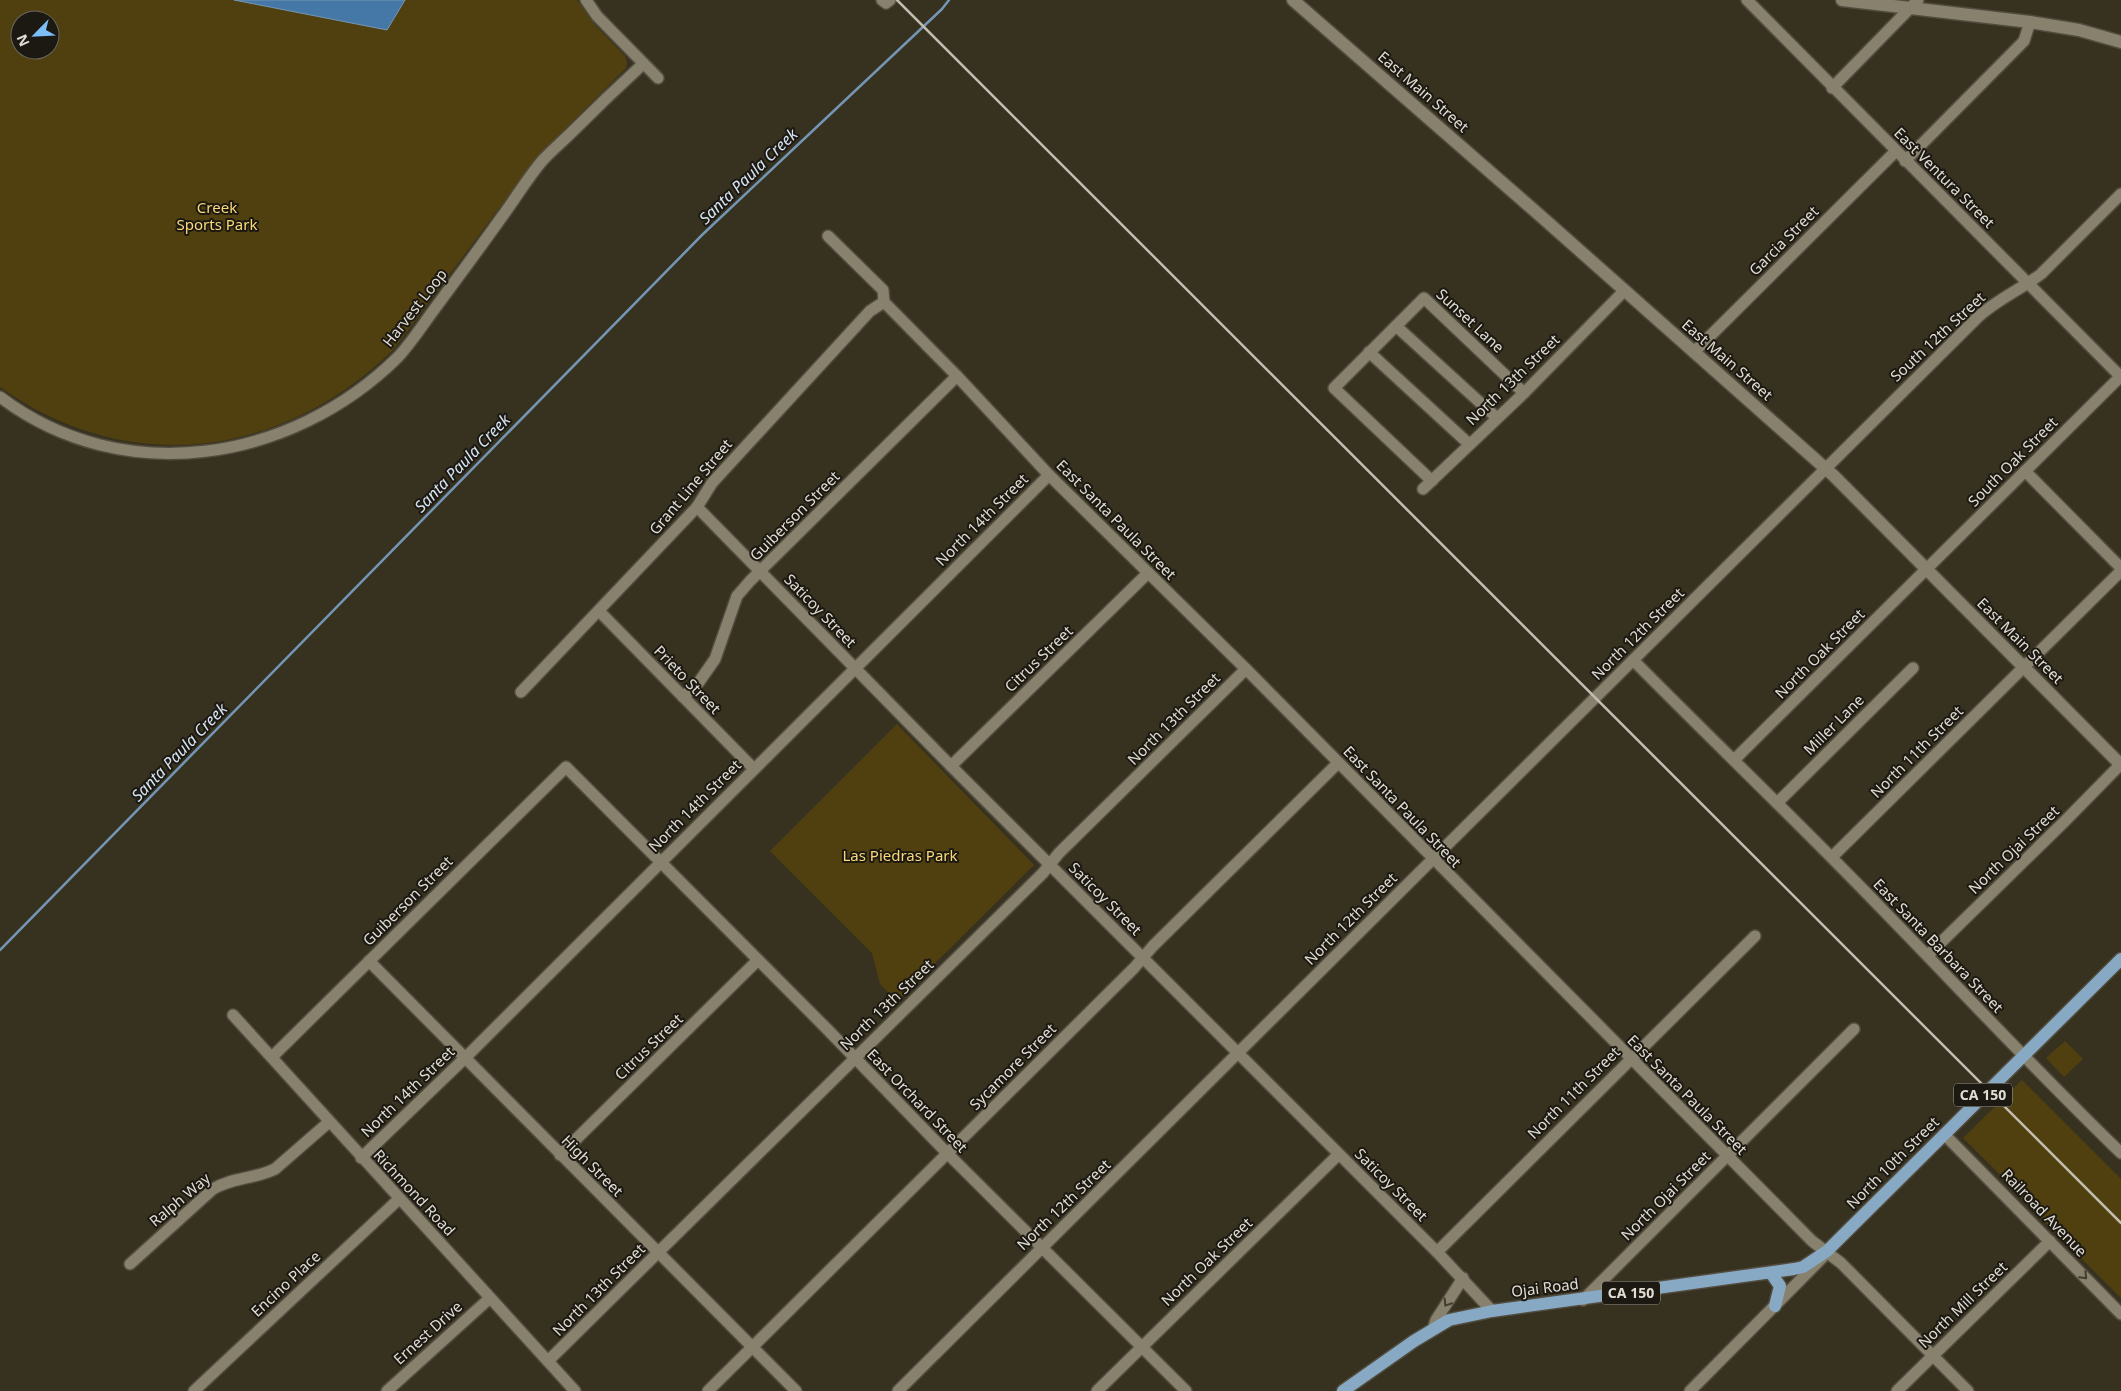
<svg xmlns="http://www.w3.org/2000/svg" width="2121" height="1391" viewBox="0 0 2121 1391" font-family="'Noto Sans',sans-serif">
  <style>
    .green { fill: #504010; fill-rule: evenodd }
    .water { fill: #4578a6; stroke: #7496b4 }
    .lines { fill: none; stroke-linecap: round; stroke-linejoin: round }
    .stream { stroke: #7496b4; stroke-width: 2.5 }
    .street-casing { stroke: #514c3e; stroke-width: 14 }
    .secondary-casing { stroke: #514c3e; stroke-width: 15 }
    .primary-casing { stroke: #514c3e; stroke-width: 15 }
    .street { stroke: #88816e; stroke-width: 11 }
    .secondary { stroke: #88816e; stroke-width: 12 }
    .primary { stroke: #87a9c3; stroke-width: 12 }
    .rail { stroke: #c2beb2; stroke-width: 2.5 }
    .oneway { stroke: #423d32 }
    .labels { text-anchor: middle; stroke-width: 4; stroke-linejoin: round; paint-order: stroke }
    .shield { fill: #1c1912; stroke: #a6a299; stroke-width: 1 }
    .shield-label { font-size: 14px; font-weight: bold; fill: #e1ddd3 }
    .street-label { font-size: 15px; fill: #e1ddd3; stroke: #1c1912 }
    .park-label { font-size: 15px; fill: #fbd87a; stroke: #1c1912 }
    .water-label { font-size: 16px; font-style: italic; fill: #d7e5f3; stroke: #1c1912 }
  </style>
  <rect width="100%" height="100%" fill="#373120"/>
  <!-- green -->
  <g class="green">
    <path d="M0,0H577L595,25L625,56L627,63L626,68L538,156L394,349C283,458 129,479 0,387ZM20,20H50V50H20Z"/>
    <polygon points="897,724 1034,865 897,1001 880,984 872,953 770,851"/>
    <polygon points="2065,1041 2083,1059 2064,1077 2046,1058"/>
    <polygon points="2022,1080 2121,1179 2121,1298 2042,1219 2035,1209 1963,1138"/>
  </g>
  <!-- water -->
  <polygon class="water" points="234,0 405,0 387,30"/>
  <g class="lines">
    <!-- stream -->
    <polyline class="stream" points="0,950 702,235 942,9 949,0"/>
    <!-- street casing -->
    <g class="street-casing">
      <g id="street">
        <polyline points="586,0 597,16 658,78"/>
        <polyline points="882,0 886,3 890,0"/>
        <polyline points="1747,0 2121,377"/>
        <polyline points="1832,88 1918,0"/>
        <polyline points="1905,161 2024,41 2030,22"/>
        <polyline points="828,236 883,290 884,302 957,376 1049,475 1246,669 1812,1241 1841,1263 1968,1391"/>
        <polyline points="1396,326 1497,418"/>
        <polyline points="1369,352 1469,444"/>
        <polyline points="1694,352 1896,151"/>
        <path d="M0,397C123,490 292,462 398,357C411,343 422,326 433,311C456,280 479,249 501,218C515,199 527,179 542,161C551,151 562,142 572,132C595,109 619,86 643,64"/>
        <polyline points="2025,471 2121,568"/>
        <polyline points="1432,481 1334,388 1424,298 1524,393"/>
        <polyline points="1423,489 1524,393 1624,291"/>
        <polyline points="697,507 951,766 1437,1252 1492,1311"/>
        <polyline points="599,611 754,769"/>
        <path d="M1633,660C1715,743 1800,824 1881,908C1961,990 2039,1074 2121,1153"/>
        <polyline points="521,692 697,507 712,483 870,311 884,302"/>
        <polyline points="683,697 699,682 715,659 737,596 750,581 957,376"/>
        <polyline points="1734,760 2121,376"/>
        <polyline points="951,766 1148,573"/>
        <polyline points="1777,803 1913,668"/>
        <polyline points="1832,857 2121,571"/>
        <polyline points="1928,955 2065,821 2121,764"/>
        <polyline points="369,961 796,1391"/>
        <polyline points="233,1015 575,1391"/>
        <polyline points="272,1057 566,767 827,1029 947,1153 1186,1391"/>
        <polyline points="1944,1134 2121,1314"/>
        <polyline points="560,1155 758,960"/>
        <polyline points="361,1158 465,1058 1049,475"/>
        <polyline points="1437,1252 1755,936"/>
        <path d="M130,1264L213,1189C233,1177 255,1179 275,1169L329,1122"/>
        <polyline points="1583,1300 1854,1029"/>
        <polyline points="1433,1329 1436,1320 1463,1278"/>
        <polyline points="548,1361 1043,873 1059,853 1246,669"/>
        <polyline points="194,1391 399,1199"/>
        <polyline points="387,1391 490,1298"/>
        <polyline points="708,1391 1134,968 1153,946 1338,763"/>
        <path d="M898,1391L1977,318C1996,300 2020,290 2041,274L2121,194"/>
        <polyline points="1097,1391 1338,1155"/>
        <polyline points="1690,1391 1823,1257"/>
        <polyline points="1897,1391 2050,1241"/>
      </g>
    </g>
    <!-- secondary casing -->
    <g class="secondary-casing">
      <g id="secondary">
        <polyline points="1293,0 1544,219 1834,476 2121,765"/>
        <polyline points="1842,0 2030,22 2079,30 2121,42"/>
      </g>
    </g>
    <!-- primary casing -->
    <g class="primary-casing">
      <g id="primary">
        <polyline points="1771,1273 1780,1286 1775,1306"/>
        <polyline points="1343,1391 1414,1341 1449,1320 1492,1311 1794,1269 1803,1267 1827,1251 2121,959"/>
      </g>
    </g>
    <!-- street -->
    <use href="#street" class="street"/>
    <!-- secondary -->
    <use href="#secondary" class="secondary"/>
    <!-- primary -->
    <use href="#primary" class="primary"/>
    <!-- rail -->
    <path class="rail" d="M897,0C1305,408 1715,814 2121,1223"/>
  </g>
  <!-- one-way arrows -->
  <defs><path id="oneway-chevron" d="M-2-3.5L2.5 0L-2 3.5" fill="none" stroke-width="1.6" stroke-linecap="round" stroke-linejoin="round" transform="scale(1.25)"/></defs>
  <g class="oneway">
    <use href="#oneway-chevron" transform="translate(2084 1276) rotate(46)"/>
    <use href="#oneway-chevron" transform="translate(1447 1303) rotate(123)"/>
  </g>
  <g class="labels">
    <!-- shield labels -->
    <g class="shield">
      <rect x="1954" y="1083.5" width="58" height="23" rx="4"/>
      <rect x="1602" y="1281.5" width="58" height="23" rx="4"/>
    </g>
    <g class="shield-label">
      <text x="1983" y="1100">CA 150</text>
      <text x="1631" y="1298">CA 150</text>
    </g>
    <!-- street labels -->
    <g class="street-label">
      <text transform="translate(1423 92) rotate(41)" y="5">East Main Street</text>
      <text transform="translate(1944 178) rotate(45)" y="5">East Ventura Street</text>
      <text transform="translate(1784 241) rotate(-45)" y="5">Garcia Street</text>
      <text transform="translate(415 308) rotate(-52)" y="5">Harvest Loop</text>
      <text transform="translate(1470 321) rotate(43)" y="5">Sunset Lane</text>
      <text transform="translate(1938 337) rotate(-43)" y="5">South 12th Street</text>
      <text transform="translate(1727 360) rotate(41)" y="5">East Main Street</text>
      <text transform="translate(1513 380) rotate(-44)" y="5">North 13th Street</text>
      <text transform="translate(2013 462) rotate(-45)" y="5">South Oak Street</text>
      <text transform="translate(691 487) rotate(-50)" y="5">Grant Line Street</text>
      <text transform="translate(795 516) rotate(-45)" y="5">Guiberson Street</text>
      <text transform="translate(982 520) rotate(-45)" y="5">North 14th Street</text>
      <text transform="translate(1116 520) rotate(45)" y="5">East Santa Paula Street</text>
      <text transform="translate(820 611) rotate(46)" y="5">Saticoy Street</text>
      <text transform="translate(1638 634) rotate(-45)" y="5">North 12th Street</text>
      <text transform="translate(2020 641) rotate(45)" y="5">East Main Street</text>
      <text transform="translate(1820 654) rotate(-45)" y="5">North Oak Street</text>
      <text transform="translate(1039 659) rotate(-44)" y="5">Citrus Street</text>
      <text transform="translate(687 680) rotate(46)" y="5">Prieto Street</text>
      <text transform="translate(1174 719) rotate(-45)" y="5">North 13th Street</text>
      <text transform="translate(1834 725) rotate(-45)" y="5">Miller Lane</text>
      <text transform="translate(1917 752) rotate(-45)" y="5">North 11th Street</text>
      <text transform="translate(695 806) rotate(-45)" y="5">North 14th Street</text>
      <text transform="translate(1402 807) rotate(46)" y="5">East Santa Paula Street</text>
      <text transform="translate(2014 850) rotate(-44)" y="5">North Ojai Street</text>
      <text transform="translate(1105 899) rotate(45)" y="5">Saticoy Street</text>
      <text transform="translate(408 901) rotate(-45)" y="5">Guiberson Street</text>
      <text transform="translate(1351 919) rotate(-45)" y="5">North 12th Street</text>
      <text transform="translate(1938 946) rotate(46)" y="5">East Santa Barbara Street</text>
      <text transform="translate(887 1005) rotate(-44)" y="5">North 13th Street</text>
      <text transform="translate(649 1047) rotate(-44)" y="5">Citrus Street</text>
      <text transform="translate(1013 1067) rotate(-45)" y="5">Sycamore Street</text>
      <text transform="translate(408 1092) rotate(-44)" y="5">North 14th Street</text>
      <text transform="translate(1574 1093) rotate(-45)" y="5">North 11th Street</text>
      <text transform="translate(1687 1095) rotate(45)" y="5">East Santa Paula Street</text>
      <text transform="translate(917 1101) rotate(46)" y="5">East Orchard Street</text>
      <text transform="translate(1893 1163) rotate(-45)" y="5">North 10th Street</text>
      <text transform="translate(592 1166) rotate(45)" y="5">High Street</text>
      <text transform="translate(1391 1185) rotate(45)" y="5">Saticoy Street</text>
      <text transform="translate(414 1193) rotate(47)" y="5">Richmond Road</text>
      <text transform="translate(1666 1196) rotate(-45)" y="5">North Ojai Street</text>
      <text transform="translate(180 1200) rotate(-40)" y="5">Ralph Way</text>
      <text transform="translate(1064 1205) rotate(-44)" y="5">North 12th Street</text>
      <text transform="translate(2044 1213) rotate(46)" y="5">Railroad Avenue</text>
      <text transform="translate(1207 1262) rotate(-44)" y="5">North Oak Street</text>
      <text transform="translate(286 1284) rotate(-43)" y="5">Encino Place</text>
      <text transform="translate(1545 1288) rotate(-7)" y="5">Ojai Road</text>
      <text transform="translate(599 1290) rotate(-45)" y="5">North 13th Street</text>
      <text transform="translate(1963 1305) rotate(-44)" y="5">North Mill Street</text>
      <text transform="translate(428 1333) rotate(-42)" y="5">Ernest Drive</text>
    </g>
    <!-- park labels -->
    <g class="park-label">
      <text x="217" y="213">Creek<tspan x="217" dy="17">Sports Park</tspan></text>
      <text x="900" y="861">Las Piedras Park</text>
    </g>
    <!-- water labels -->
    <g class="water-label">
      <text transform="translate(748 176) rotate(-44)" y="6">Santa Paula Creek</text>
      <text transform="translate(462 463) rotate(-46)" y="6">Santa Paula Creek</text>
      <text transform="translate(179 752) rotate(-46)" y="6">Santa Paula Creek</text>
    </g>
  </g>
  <!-- north arrow -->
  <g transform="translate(35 35) rotate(246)"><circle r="24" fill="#1c1912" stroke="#6b675f"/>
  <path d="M0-4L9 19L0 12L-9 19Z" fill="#7dbef9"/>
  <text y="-8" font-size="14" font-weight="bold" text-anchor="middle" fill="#e1ddd3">N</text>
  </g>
</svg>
